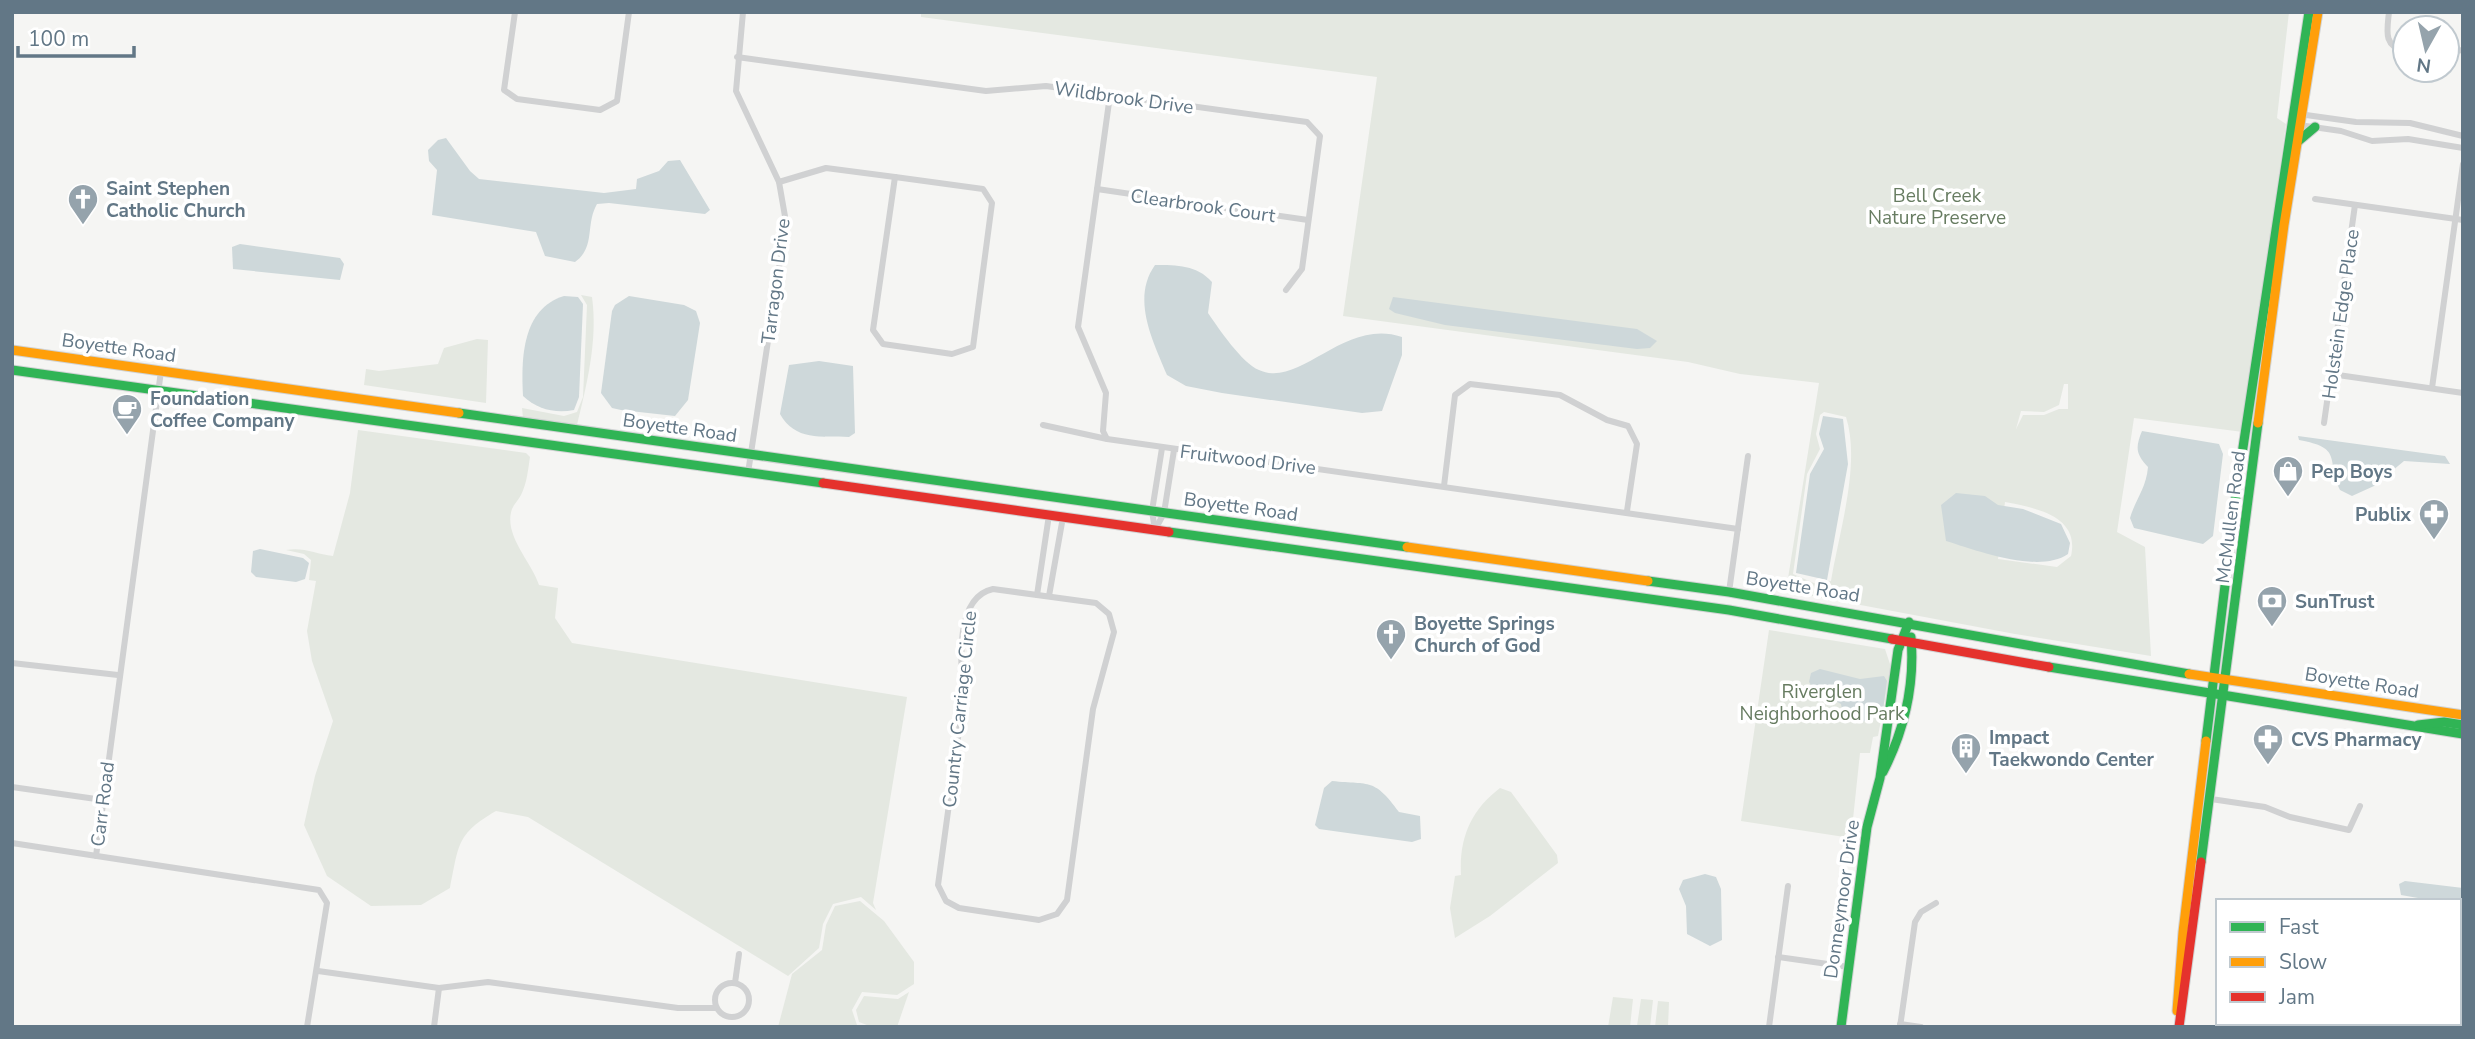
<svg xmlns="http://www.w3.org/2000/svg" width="2475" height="1039" viewBox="0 0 2475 1039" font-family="'Nunito Sans',sans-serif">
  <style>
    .green { fill: #e4e8e1; fill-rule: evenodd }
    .water { fill: #ced8da }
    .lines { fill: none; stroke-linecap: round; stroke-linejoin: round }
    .fast-casing { stroke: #d0d2d3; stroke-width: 11 }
    .slow-casing { stroke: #d0d2d3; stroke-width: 11 }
    .jam-casing { stroke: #d0d2d3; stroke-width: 11 }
    .street { stroke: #d0d1d2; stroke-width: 6 }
    .fast { stroke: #30b455; stroke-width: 9 }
    .slow { stroke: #ff9f0a; stroke-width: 9 }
    .jam { stroke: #e5322d; stroke-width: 9 }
    .labels { text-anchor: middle; stroke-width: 7; stroke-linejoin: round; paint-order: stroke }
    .street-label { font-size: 19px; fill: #627786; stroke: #fff }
    .poi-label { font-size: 19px; font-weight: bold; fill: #627786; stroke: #fff; text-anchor: start }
    .park-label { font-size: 19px; fill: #677c61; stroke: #fff }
  </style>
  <rect width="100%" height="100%" fill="#f5f5f3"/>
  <!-- green -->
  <g class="green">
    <path d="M921,12H2289L2277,118L2286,124L2243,432L2134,418L2117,532L2145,547L2151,656L2015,634L1786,591L1819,383L1740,374L1688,362L1343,316L1377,77L921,17ZM2064,384H2068V409H2059L2044,415H2023L2016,429L2021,411L2044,412L2059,405ZM1824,412L1846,417C1861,464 1839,532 1831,581L1816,584L1793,574L1807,474L1820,449L1816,434L1820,415ZM2005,502C2036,508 2080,516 2071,556L2057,567L1998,559Z"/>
    <path d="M581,295L592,297C598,340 587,384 577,425L523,418L522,408L564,416L577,412L583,397L587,305Z"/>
    <polygon points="477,339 488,340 486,403 364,385 366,369 379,371 438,364 444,348"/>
    <path d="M358,430L526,453L530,457C528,470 527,483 521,495C519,499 514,504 512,509C503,535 531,561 539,585L558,588L555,618L572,643L907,697L873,903L876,910L861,897L833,904L823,924L819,948L788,976L528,817L496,811C456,834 459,845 450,888L421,905L371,906L327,876L304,825L315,776L333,721L312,661L307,631L316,581L309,580L311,560L304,554L286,550C304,547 316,554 333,556L350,493Z"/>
    <polygon points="1769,630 1885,649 1891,667 1878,736 1873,737 1870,753 1860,753 1851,838 1741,821"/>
    <path d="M1500,788L1511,792L1557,855L1558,863L1490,916L1455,938L1450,908L1455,876L1461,875C1459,838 1471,810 1500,788Z"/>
    <polygon points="860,901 884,921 914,962 914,984 897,995 862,992 852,1010 857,1025 860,1027 778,1027 792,974 822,950 826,925 835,906"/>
    <polygon points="909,992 897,1027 872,1027 859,1022 856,1010 864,996 898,999"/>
    <polygon points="1613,997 1633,999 1630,1027 1608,1027"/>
    <polygon points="1641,999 1653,1000 1650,1027 1637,1026"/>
    <polygon points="1658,1001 1669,1002 1668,1027 1655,1027"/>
  </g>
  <!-- water -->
  <g class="water">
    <path d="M446,138L470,171L479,179L604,193L636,189L637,179L659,171L668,161L680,160L710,210L705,214L609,203L597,204C585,225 596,247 575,262L545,256L536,232L432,215L437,170L429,161L428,150L438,140Z"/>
    <polygon points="240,244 340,258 344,264 340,280 233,269 232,247"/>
    <path d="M1155,265C1177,265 1197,265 1212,282L1208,313C1219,329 1242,363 1259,370C1300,389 1344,317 1402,337V355L1382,411L1362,413L1222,393L1186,386L1167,375C1153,341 1131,299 1155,265Z"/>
    <path d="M564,296L578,297L583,304L579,397L574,410C555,414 537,409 523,396C521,358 522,309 564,296Z"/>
    <polygon points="629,296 684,305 696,311 700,323 688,400 675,416 621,410 612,408 601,393 612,311 615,305"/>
    <polygon points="1393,297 1637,329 1657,341 1650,348 1637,349 1445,325 1395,313 1389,309"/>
    <path d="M819,361L853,366L855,433L849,437C821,436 795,441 780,414L789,365Z"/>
    <polygon points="1823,416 1843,419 1848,464 1827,580 1796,573 1810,474 1824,449 1819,434"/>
    <path d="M2142,431L2219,444L2223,454L2213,536L2203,544L2134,528L2130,518C2136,498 2146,489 2148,467C2136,454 2135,448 2142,431Z"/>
    <path d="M2298,436L2445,456L2450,464L2404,461L2374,486L2352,496L2340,490C2326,458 2343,448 2299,440Z"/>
    <path d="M1956,493L1985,496L1998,505L2023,509L2061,524L2070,543L2068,554C2039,574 1978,551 1946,541L1941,505Z"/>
    <polygon points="260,549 303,558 309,563 305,579 296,582 256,577 251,572 253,551"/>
    <polygon points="1820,669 1860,679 1884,676 1887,681 1883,710 1863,722 1844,719 1841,704 1834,700 1823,701 1809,682 1811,673"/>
    <path d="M1332,781C1371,785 1374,778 1399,812L1420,816L1421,839L1412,842L1319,829L1315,825L1324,788Z"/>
    <polygon points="1705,874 1716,877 1721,889 1722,940 1710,946 1687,934 1686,906 1679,889 1683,880"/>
    <polygon points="2405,881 2463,888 2463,906 2459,901 2435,901 2401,895 2399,884"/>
  </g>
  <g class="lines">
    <!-- fast casing -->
    <g class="fast-casing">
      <g id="fast">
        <polyline points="2296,143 2315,127"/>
        <polyline points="12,370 823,483"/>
        <polyline points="459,413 1407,547"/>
        <polyline points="1169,532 1729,610 1892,639"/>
        <polyline points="1648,581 1729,592 2189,674"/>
        <polyline points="2049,667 2463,734"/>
        <polyline points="2418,725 2444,722 2463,725"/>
        <polyline points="2206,741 2237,487 2309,12"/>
        <path d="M1883,772C1905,729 1915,685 1911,637"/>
        <polyline points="2201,862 2258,423"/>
        <polyline points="1841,1027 1867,827 1880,778 1898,650 1909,622"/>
      </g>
    </g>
    <!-- slow casing -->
    <g class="slow-casing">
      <g id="slow">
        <polyline points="12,350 459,413"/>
        <polyline points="2258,423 2284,225 2318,12"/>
        <polyline points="1407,547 1648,581"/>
        <polyline points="2189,674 2463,715"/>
        <polyline points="2177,1011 2183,932 2206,741"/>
      </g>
    </g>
    <!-- jam casing -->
    <g class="jam-casing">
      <g id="jam">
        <polyline points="823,483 1169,532"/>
        <polyline points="1892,639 2049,667"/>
        <polyline points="2179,1027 2201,862"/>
      </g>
    </g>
    <!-- street -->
    <g class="street">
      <polyline points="515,12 504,90 517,99 600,110 617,101 629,12"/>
      <polyline points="743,12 736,91 779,182 786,222 748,473"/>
      <path d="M2389,12C2387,31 2383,46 2405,51"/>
      <polyline points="2447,52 2463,50"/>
      <polyline points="737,57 986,91 1046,86 1307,122 1320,136 1302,269 1286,290"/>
      <polyline points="1110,95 1078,327 1106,393 1103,431 1107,439 1738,529"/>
      <polyline points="2299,114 2356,122 2410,123 2463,136"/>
      <polyline points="2299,125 2341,131 2372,141 2408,139 2463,148"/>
      <polygon points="895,177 983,189 992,203 973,347 952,354 883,344 873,330"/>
      <polyline points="779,182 826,168 895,177"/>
      <polyline points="1097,189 1308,220"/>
      <polyline points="2315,199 2463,220"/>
      <polyline points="2331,374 2463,393"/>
      <polyline points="2432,388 2463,164"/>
      <polyline points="2324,423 2355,205"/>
      <polyline points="1043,425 1107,439"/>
      <polyline points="1444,486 1455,395 1470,384 1560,395 1607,420 1628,426 1637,444 1627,511"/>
      <polyline points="1156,528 1164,513 1174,450"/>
      <polyline points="1155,530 1152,511 1162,448"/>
      <path d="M993,589L1096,603L1109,614L1114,632L1093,709L1067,900L1057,914L1039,920L959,908L946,901L938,885L964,694C960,663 955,597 993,589Z"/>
      <polyline points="1729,592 1748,456"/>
      <polyline points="1037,595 1049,515"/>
      <polyline points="1049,596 1063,517"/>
      <polyline points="12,663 118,675"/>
      <polyline points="12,787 103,800"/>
      <polyline points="2211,799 2265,807 2290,817 2349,830 2360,806"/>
      <polyline points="12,843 319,890 327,903 307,1027"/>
      <polyline points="96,856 161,371"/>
      <polyline points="1778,957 1849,967"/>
      <polyline points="318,971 439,988 488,982 678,1008 716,1008"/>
      <circle cx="732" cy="1000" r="17"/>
      <polyline points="735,983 739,954"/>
      <polyline points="1900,1024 1921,1027"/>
      <polyline points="434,1027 439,988"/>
      <polyline points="1769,1027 1788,886"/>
      <polyline points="1900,1027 1915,922 1921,912 1936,903"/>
      <polyline points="2247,1027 2248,1023"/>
      <polyline points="2343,1027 2343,1023"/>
      <polyline points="2438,1027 2438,1023"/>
    </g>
    <!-- fast -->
    <use href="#fast" class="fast"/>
    <!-- slow -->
    <use href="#slow" class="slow"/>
    <!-- jam -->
    <use href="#jam" class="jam"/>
  </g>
  <!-- icons -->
  <defs>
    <g id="church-pin" transform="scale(1.575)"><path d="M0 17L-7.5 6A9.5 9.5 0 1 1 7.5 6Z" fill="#95a3ac" stroke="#fff"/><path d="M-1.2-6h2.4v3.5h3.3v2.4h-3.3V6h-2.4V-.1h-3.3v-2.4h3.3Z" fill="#fff"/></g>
    <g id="cafe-pin" transform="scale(1.575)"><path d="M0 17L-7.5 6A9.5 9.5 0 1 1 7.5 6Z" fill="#95a3ac" stroke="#fff"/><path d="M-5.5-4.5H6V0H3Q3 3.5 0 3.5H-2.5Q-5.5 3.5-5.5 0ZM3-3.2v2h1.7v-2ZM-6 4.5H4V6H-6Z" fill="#fff"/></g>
    <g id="shop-pin" transform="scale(1.575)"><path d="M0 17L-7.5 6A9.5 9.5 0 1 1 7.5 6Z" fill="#95a3ac" stroke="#fff"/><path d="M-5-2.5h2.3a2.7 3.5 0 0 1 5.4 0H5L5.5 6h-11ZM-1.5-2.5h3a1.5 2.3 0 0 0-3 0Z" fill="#fff"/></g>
    <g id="pharmacy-pin" transform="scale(1.575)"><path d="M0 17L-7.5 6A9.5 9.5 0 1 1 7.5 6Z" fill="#95a3ac" stroke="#fff"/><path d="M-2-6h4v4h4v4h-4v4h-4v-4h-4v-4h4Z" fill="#fff"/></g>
    <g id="bank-pin" transform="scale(1.575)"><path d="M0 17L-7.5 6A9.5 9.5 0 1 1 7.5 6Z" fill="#95a3ac" stroke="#fff"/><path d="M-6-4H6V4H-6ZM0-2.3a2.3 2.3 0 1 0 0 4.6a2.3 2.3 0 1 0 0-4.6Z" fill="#fff"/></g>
    <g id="building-pin" transform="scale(1.575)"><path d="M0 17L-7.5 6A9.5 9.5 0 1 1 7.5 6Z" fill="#95a3ac" stroke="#fff"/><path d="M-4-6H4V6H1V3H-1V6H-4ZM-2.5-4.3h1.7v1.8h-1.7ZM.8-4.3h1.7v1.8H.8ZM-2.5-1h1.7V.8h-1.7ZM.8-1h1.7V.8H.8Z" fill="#fff"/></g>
  </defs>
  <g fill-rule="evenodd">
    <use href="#church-pin" x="83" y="199"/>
    <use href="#cafe-pin" x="127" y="409"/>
    <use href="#shop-pin" x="2288" y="471"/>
    <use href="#pharmacy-pin" x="2434" y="514"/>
    <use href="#bank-pin" x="2272" y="601"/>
    <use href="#church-pin" x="1391" y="634"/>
    <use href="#pharmacy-pin" x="2268" y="739"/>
    <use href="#building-pin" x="1966" y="748"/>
  </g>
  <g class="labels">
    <!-- street labels -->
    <g class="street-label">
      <text transform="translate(1124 97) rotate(8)" y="7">Wildbrook Drive</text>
      <text transform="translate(1203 205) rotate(8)" y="7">Clearbrook Court</text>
      <text transform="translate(775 281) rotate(-83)" y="7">Tarragon Drive</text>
      <text transform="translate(2340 314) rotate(-82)" y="7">Holstein Edge Place</text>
      <text transform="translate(119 347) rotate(8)" y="7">Boyette Road</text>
      <text transform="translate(680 427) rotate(8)" y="7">Boyette Road</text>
      <text transform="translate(1248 459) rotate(7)" y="7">Fruitwood Drive</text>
      <text transform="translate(1241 506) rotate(8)" y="7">Boyette Road</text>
      <text transform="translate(2230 517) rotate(-83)" y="7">McMullen Road</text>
      <text transform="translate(1803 586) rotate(9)" y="7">Boyette Road</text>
      <text transform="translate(2362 682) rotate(9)" y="7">Boyette Road</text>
      <text transform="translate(959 709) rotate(-84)" y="7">Country Carriage Circle</text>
      <text transform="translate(102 804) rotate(-83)" y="7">Carr Road</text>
      <text transform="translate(1841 899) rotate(-82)" y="7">Donneymoor Drive</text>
    </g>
    <!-- poi labels -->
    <g class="poi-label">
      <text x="106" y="195">Saint Stephen<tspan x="106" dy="22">Catholic Church</tspan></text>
      <text x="150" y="405">Foundation<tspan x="150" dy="22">Coffee Company</tspan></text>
      <text x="2311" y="478">Pep Boys</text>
      <text x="2411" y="521" text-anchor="end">Publix</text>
      <text x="2295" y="608">SunTrust</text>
      <text x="1414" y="630">Boyette Springs<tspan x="1414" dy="22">Church of God</tspan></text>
      <text x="1989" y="744">Impact<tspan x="1989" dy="22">Taekwondo Center</tspan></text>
      <text x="2291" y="746">CVS Pharmacy</text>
    </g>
    <!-- park labels -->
    <g class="park-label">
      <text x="1937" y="202">Bell Creek<tspan x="1937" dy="22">Nature Preserve</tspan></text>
      <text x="1822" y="698">Riverglen<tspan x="1822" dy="22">Neighborhood Park</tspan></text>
    </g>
  </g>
  <!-- border -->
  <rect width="2475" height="1039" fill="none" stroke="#627786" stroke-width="28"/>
  <!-- legend -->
  <rect x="2216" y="899" width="245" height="126" fill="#ffffff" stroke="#c0c9cf" stroke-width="2"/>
  <rect x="2230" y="922" width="35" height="10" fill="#30b455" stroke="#c0c9cf" stroke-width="2"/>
  <text x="2279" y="934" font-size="21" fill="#627786">Fast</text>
  <rect x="2230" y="957" width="35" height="10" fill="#ff9f0a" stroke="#c0c9cf" stroke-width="2"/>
  <text x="2279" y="969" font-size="21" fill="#627786">Slow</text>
  <rect x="2230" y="992" width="35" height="10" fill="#e5322d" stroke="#c0c9cf" stroke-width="2"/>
  <text x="2279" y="1004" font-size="21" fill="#627786">Jam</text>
  <!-- north arrow -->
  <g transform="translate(2426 49) rotate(188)"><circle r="33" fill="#ffffff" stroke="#c0c9cf" stroke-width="2"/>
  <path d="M0-5L12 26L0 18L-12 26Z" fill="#95a3ac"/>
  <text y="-10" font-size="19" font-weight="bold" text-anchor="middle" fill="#627786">N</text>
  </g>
  <!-- scale -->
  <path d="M18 46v10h116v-10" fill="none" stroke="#627786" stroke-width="3.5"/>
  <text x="28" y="46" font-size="21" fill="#627786" stroke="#ffffff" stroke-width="5" paint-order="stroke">100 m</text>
</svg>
